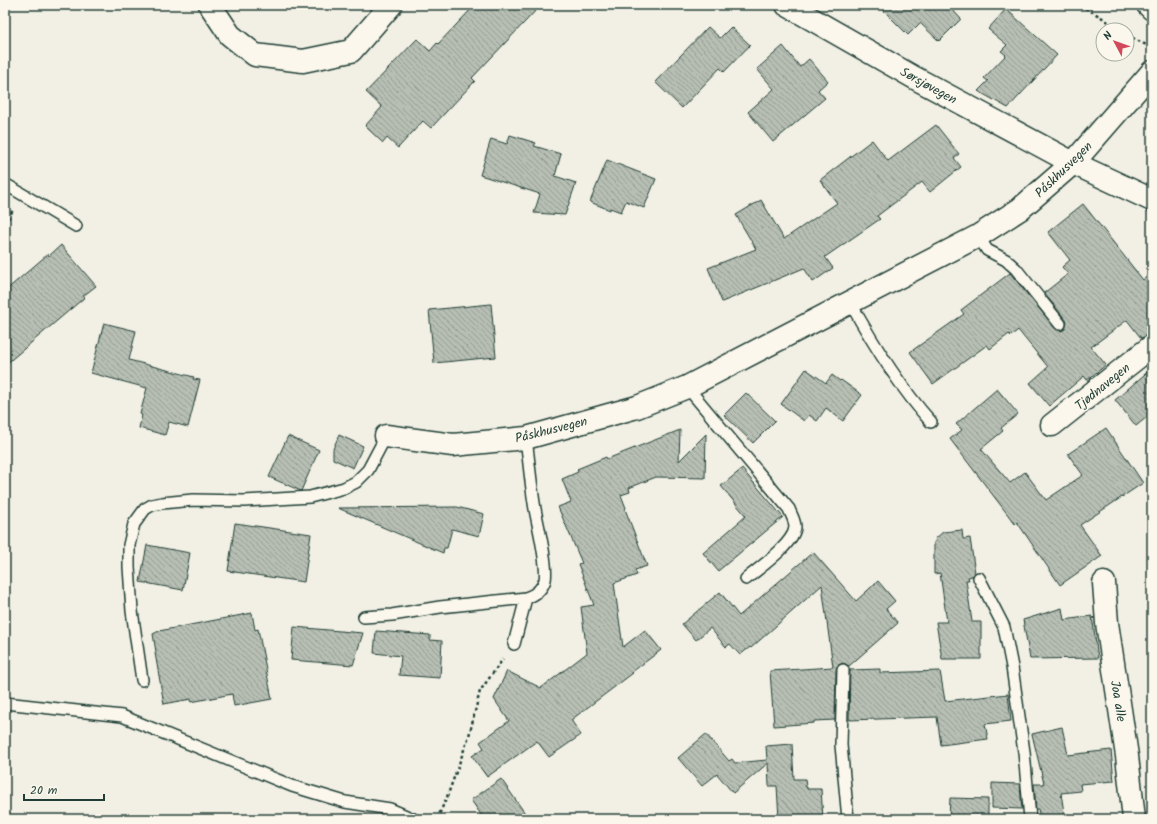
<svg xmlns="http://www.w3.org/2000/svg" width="1157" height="824" viewBox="0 0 1157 824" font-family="Kalam,sans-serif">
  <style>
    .building { fill: url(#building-back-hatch); stroke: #1f3d34 }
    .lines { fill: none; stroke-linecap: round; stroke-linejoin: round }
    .lane-casing { stroke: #1f3d34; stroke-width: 14 }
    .street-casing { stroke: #1f3d34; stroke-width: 25 }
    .primary-casing { stroke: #1f3d34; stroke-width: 25 }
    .path { stroke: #1f3d34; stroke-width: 2.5; stroke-dasharray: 3 3; stroke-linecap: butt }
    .lane { stroke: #fbf7ec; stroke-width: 11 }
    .street { stroke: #fbf7ec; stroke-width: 22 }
    .primary { stroke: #fbf7ec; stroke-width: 22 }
    .labels { text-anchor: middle; stroke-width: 3; stroke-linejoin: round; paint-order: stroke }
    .street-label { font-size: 13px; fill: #1f3d34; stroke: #fbf7ec }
  </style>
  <defs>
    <pattern id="building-back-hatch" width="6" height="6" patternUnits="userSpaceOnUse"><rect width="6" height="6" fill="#b7beb3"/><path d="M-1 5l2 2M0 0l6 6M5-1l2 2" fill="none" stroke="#949c92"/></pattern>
  </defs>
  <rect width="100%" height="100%" fill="#f2f0e5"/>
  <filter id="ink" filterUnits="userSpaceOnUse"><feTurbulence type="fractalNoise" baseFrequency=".025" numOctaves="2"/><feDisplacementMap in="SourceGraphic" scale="8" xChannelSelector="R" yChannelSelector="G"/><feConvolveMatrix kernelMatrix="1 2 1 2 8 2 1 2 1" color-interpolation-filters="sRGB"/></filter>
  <g filter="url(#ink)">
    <!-- building -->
    <g class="building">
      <polygon points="475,5 541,5 472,78 475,81 431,128 423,121 398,148 387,138 383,143 365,126 382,107 366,92 417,39 430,51 437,43 438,44"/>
      <polygon points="878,5 948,5 961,19 939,41 920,23 908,35"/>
      <polygon points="1006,9 1057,55 1008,108 978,91 988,81 984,78 1006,55 1001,51 1007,45 988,29"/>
      <polygon points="708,27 720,38 731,27 750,45 724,72 720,68 682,108 655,82"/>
      <polygon points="783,46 800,67 809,59 828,81 818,90 825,98 773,142 748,112 774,89 757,69"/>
      <polygon points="936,125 959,154 954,158 961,167 930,192 922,182 877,216 880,219 825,257 833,268 813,282 804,268 722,302 708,268 756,249 736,215 761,200 784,239 837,203 820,180 872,140 888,161"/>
      <polygon points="510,135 536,143 534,146 561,154 555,176 576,183 565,215 534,213 540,194 480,175 491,139 507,144"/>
      <polygon points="607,160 656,179 644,208 626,201 621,212 610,208 610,210 590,202"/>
      <polygon points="1083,204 1143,280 1152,272 1152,334 1141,338 1127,320 1091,347 1106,365 1087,380 1084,376 1049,406 1030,383 1048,367 1018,330 1011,336 1009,334 990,349 987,345 933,384 910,352 964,314 961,310 1010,273 1055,328 1061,331 1065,329 1067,323 1066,320 1044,293 1068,274 1062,267 1070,260 1048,232"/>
      <polygon points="61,245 96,286 83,296 85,297 5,365 5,291 48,254 49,256"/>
      <polygon points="491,304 496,357 434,363 429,310"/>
      <polygon points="104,323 136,331 129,360 194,377 193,379 200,380 188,427 169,422 165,435 139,428 142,415 140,414 147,388 91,373"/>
      <polygon points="1152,368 1152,413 1136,426 1115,400"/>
      <polygon points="806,369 826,383 832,375 840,381 841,380 862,395 843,421 826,408 817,421 809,415 804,421 781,404"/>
      <polygon points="997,389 1018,414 1001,428 1003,431 981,449 1010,483 1025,472 1046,500 1083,475 1068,454 1106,428 1143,483 1080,525 1102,556 1060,585 1017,522 1015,524 950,439 962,430 956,424"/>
      <polygon points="746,393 775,421 753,443 724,415"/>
      <polygon points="680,430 679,461 706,434 705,478 656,477 629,488 630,492 621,495 626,508 625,509 647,566 635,570 637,575 614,583 623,647 645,630 661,650 632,672 633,673 571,720 581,735 549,757 537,741 487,777 472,756 484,748 480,742 509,721 494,699 507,671 541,688 587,653 581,607 594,605 578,564 582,563 558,507 571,502 562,479 578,472 577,469 606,457 607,459"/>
      <polygon points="339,435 363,446 353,468 333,459 333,449"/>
      <polygon points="288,436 319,450 301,491 269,477"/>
      <polygon points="742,469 783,517 718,571 703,553 746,516 721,486"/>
      <polygon points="457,507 484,514 479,536 452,529 447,548 444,548 443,553 338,508"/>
      <polygon points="235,523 311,534 304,582 228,571"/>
      <polygon points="962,530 963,539 970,538 975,573 972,576 968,577 969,580 966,580 972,622 981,622 981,659 942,659 936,622 947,622 940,573 934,574 934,542 936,541 935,539 943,532"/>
      <polygon points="147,545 190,553 183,590 140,582"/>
      <polygon points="813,552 856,601 878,581 895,601 886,609 898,623 849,666 843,663 837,666 836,670 835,720 814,721 814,723 774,726 770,671 833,667 822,585 751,648 750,647 740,655 730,644 726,647 710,628 696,640 682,624 720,592 739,616"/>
      <polygon points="1062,608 1064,620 1092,616 1098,658 1030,659 1023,620"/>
      <polygon points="252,613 255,630 258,629 272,699 234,706 232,694 191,702 191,699 164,704 155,653 156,652 153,634 159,631"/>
      <polygon points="294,627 363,633 353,665 291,660"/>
      <polygon points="376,631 430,635 430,640 442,641 440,678 399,675 401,656 374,653"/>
      <polygon points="880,669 880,673 940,671 945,701 1008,694 1011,721 985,724 988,739 941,745 937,717 849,720 850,670"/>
      <polygon points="1062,727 1068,755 1111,750 1114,781 1080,784 1081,791 1061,793 1065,819 1040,819 1038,809 1036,809 1034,784 1044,784 1032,734"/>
      <polygon points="706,734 729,761 732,759 735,763 767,760 766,746 792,744 794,779 805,779 806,787 807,787 807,789 821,789 823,819 779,819 777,786 769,786 768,763 733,793 717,774 702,786 678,758"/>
      <polygon points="501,779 529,819 484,819 471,800"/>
      <polygon points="992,783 1020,784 1022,809 992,808"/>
      <polygon points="950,798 988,799 988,819 949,819"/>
    </g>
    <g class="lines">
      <!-- lane casing -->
      <g class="lane-casing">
        <g id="lane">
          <polyline points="5,184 76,226"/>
          <polyline points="978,236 987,250 1006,260 1016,269 1060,324"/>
          <path d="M850,302C873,344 899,386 931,422"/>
          <path d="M687,387L789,509C791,515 795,520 795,527C794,544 759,568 746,579"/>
          <polyline points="979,578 1004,627 1012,667 1024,752 1030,819"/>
          <path d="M364,617L392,615L440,607L526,598C535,595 542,590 545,580C548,565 538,526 535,509C531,486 529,462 526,438"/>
          <polyline points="514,644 526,598"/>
          <polyline points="843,670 841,745 848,819"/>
          <polyline points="142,680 132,611 129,567 129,545 134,524 145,509 152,505 162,503 193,500 244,501 310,497 344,488 356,482 368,470 386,436"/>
          <polyline points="5,703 122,716 292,786 345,802 390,809 413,819"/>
        </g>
      </g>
      <!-- street casing -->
      <g class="street-casing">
        <g id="street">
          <polyline points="210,5 230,35 255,55 303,61 351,51 391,5"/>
          <polyline points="787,5 915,78 1073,163 1152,200"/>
          <polyline points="1052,425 1152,346"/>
          <polyline points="386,436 453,445 526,438 637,407 687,387 978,236 1020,209 1073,163 1152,72"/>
          <polyline points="1104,583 1107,623 1127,756 1134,819"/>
        </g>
      </g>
      <!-- primary casing -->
      <g class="primary-casing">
        <polyline id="primary" points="1148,5 1152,9"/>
      </g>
      <!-- path -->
      <g class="path">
        <polyline points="1080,5 1101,17 1120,30"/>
        <polyline points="1127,35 1150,47"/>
        <polyline points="5,224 13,210"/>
        <polyline points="437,819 447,797 469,736 480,691 503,659"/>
      </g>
      <!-- lane -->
      <use href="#lane" class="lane"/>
      <!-- street -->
      <use href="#street" class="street"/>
      <!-- primary -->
      <use href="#primary" class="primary"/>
    </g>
  </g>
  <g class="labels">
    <!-- street labels -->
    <g class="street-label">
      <text transform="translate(929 85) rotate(29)" y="5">Sørsjøvegen</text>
      <text transform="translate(1063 169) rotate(-44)" y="5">Påskhusvegen</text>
      <text transform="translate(1102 386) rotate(-39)" y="5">Tjødnavegen</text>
      <text transform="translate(551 429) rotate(-14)" y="5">Påskhusvegen</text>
      <text transform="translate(1119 701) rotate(81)" y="5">Joa alle</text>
    </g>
  </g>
  <!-- margin -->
  <rect width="1157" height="824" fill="none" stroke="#fbf7ec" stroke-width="20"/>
  <rect x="10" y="10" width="1137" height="804" fill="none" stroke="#1f3d34" stroke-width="1.5" filter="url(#ink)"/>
  <!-- north arrow -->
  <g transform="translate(1115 42) rotate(311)"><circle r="19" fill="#fbf7ec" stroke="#a3ada2"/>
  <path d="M0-3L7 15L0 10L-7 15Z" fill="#d1495b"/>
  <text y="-6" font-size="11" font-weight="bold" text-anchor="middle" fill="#1f3d34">N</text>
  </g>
  <!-- scale -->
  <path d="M24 794v6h80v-6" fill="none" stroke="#1f3d34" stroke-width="2"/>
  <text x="30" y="794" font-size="12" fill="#1f3d34" stroke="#fbf7ec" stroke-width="3" paint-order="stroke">20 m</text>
</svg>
